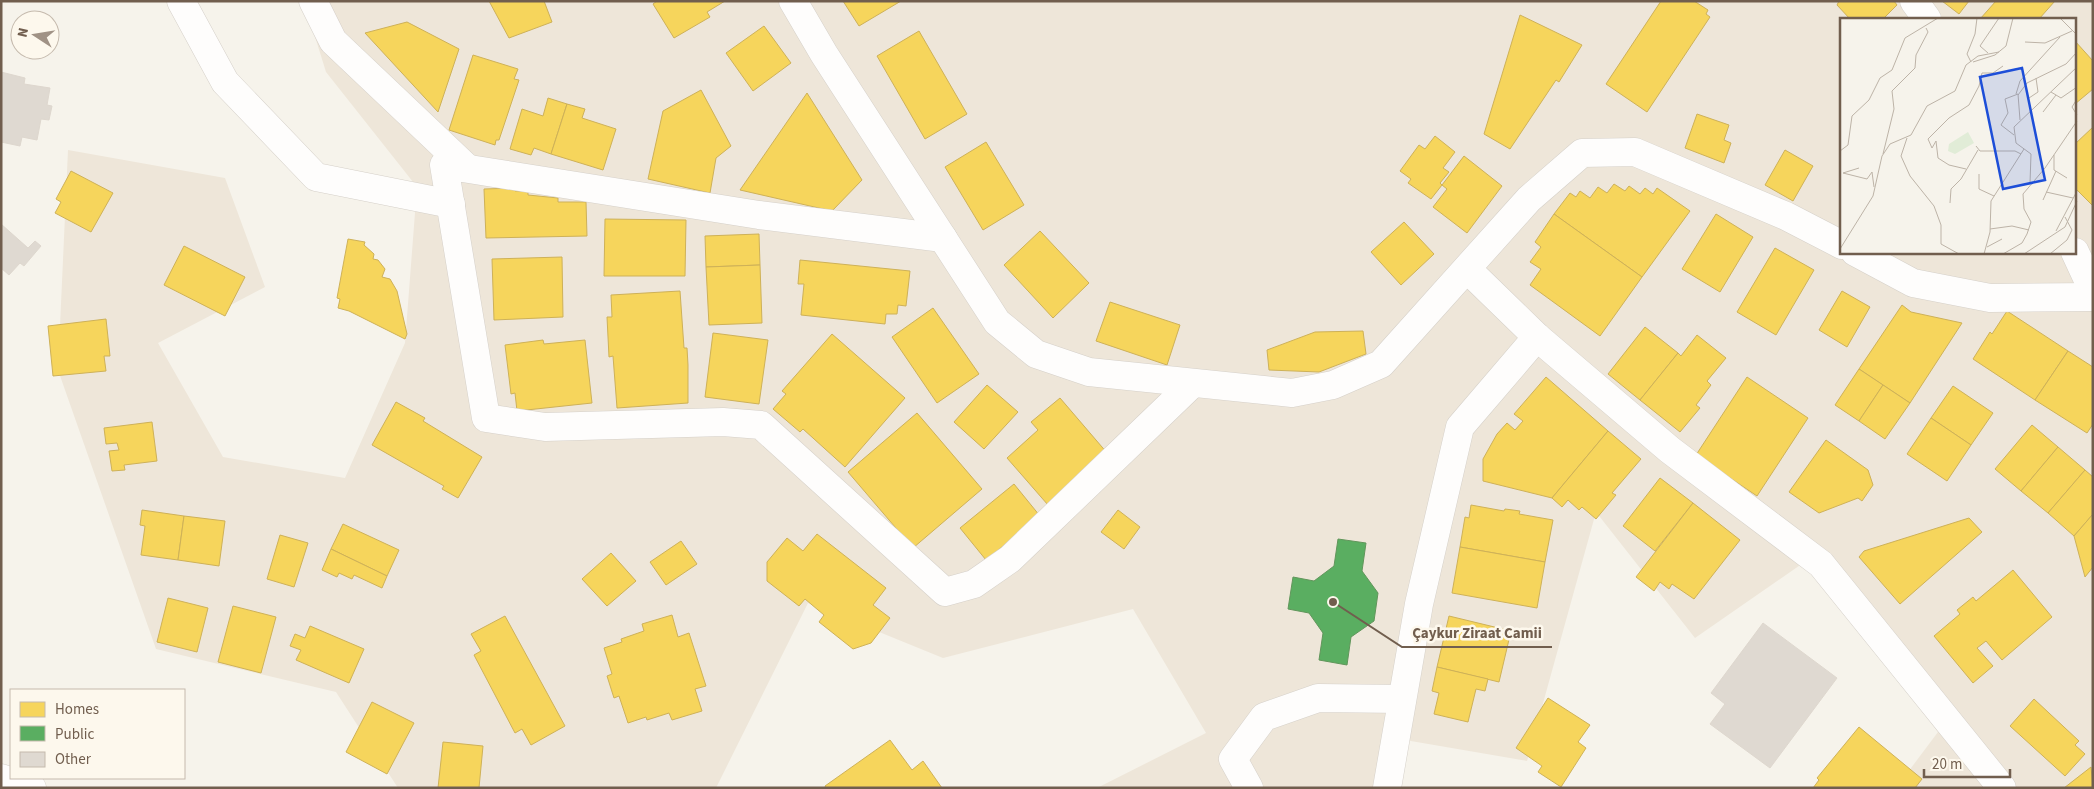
<svg xmlns="http://www.w3.org/2000/svg" width="2094" height="789" viewBox="0 0 2094 789" font-family="'Source Sans 3',sans-serif">
  <style>
    .residential { fill: #eee6d9; fill-rule: evenodd }
    .homes { fill: #f6d55c; stroke: #ceb158 }
    .public { fill: #5aae61; stroke: #61965b }
    .building { fill: #dfd9d1; stroke: #ded7ce }
    .lines { fill: none; stroke-linecap: round; stroke-linejoin: round }
    .minor-casing { stroke: #d5d0c9; stroke-width: 29 }
    .minor { stroke: #fefdfc; stroke-width: 28 }
    .inset-road { fill: none; stroke: #bdb3a7; stroke-width: 1 }
    .view { fill: #1d4ed8; fill-opacity: 0.15; stroke: #1d4ed8; stroke-width: 2.5 }
    .inset-edge { fill: none; stroke: #715e4e; stroke-width: 2.5 }
    .leader { fill: none; stroke: #715e4e; stroke-width: 2 }
    .callout-dot { fill: #715e4e; stroke: #fdf8ed; stroke-width: 2 }
    .callout-label { font-size: 15px; text-anchor: middle; font-weight: bold; fill: #715e4e; stroke: #fdf8ed; stroke-width: 5; stroke-linejoin: round; paint-order: stroke }
  </style>
  <rect width="100%" height="100%" fill="#f6f3eb"/>
  <!-- residential -->
  <path class="residential" d="M304,1H2093V788H1896L1938,732L1806,561L1695,638L1596,512L1527,761L1405,740L1394,788H1097L1206,733L1133,609L943,658L808,603L716,788H398L336,692L156,649L58,370L68,150L225,178L265,287L158,343L223,457L345,478L405,343L417,187L326,72ZM1842,19H2075V252H1842Z"/>
  <!-- homes -->
  <g class="homes">
    <polygon points="489,1 544,1 552,22 509,38"/>
    <polygon points="657,1 725,1 707,12 710,17 674,38 653,4"/>
    <polygon points="843,1 901,1 859,26"/>
    <polygon points="1661,1 1694,1 1708,10 1706,14 1710,17 1647,112 1606,84"/>
    <polygon points="1839,1 1894,1 1897,5 1883,19 1850,19 1837,5"/>
    <polygon points="1942,1 1969,1 1959,14"/>
    <polygon points="1996,1 2055,1 2039,19 1980,19"/>
    <polygon points="1520,15 1582,45 1559,82 1556,80 1510,149 1484,134"/>
    <polygon points="407,22 459,49 438,112 365,33"/>
    <polygon points="764,26 791,63 753,91 726,53"/>
    <polygon points="919,31 967,114 925,139 877,56"/>
    <polygon points="2075,41 2093,61 2093,89 2075,104"/>
    <polygon points="473,55 518,69 514,79 519,80 499,140 496,140 495,145 449,130"/>
    <polygon points="701,90 731,146 716,158 710,193 648,179 663,111"/>
    <polygon points="807,93 862,180 832,211 740,190"/>
    <polygon points="548,98 567,104 551,154 534,148 531,155 510,149 522,109 543,116"/>
    <polygon points="567,104 585,109 582,118 616,129 603,170 551,154"/>
    <polygon points="1697,114 1729,125 1724,140 1731,143 1724,163 1685,148"/>
    <polygon points="2093,127 2093,206 2075,188 2075,144"/>
    <polygon points="1435,136 1455,152 1443,168 1449,172 1440,183 1442,185 1431,199 1408,183 1411,179 1400,171 1419,145 1425,149"/>
    <polygon points="986,142 1024,205 983,230 945,167"/>
    <polygon points="1785,150 1813,166 1793,201 1765,185"/>
    <polygon points="1464,156 1502,186 1467,233 1433,207 1447,189 1442,185"/>
    <polygon points="71,171 113,193 91,232 55,213 61,202 56,199"/>
    <polygon points="1614,184 1625,191 1629,186 1640,194 1645,188 1653,194 1657,188 1690,211 1642,277 1554,214 1570,193 1576,197 1580,191 1590,198 1598,187 1607,193"/>
    <polygon points="515,188 515,191 528,191 528,195 558,198 558,202 586,202 587,236 486,238 484,189"/>
    <polygon points="1554,214 1642,277 1600,336 1530,285 1541,269 1530,262 1541,247 1535,242"/>
    <polygon points="1716,214 1753,237 1720,292 1682,269"/>
    <polygon points="605,219 686,220 685,276 604,276"/>
    <polygon points="1404,222 1434,254 1401,285 1371,252"/>
    <polygon points="1040,231 1089,283 1053,318 1004,265"/>
    <polygon points="759,234 760,265 706,267 705,236"/>
    <polygon points="348,239 365,242 364,245 374,254 373,259 378,260 385,269 382,277 390,279 397,291 407,334 405,339 349,311 338,308 340,299 337,298"/>
    <polygon points="184,246 245,277 225,316 164,285"/>
    <polygon points="1775,248 1814,270 1776,335 1737,312"/>
    <polygon points="562,257 563,317 494,320 492,259"/>
    <polygon points="800,260 910,271 906,306 898,305 897,314 886,314 885,324 801,315 804,284 798,284"/>
    <polygon points="760,265 762,323 709,325 706,267"/>
    <polygon points="680,291 684,348 687,348 688,365 688,403 617,408 613,356 609,357 607,317 612,317 611,295"/>
    <polygon points="1842,291 1870,307 1847,347 1819,330"/>
    <polygon points="1110,302 1180,325 1167,365 1096,341"/>
    <polygon points="1902,305 1911,312 1962,323 1910,403 1859,369"/>
    <polygon points="933,308 979,374 937,403 892,337"/>
    <polygon points="2007,311 2068,351 2035,400 1973,359 1990,332 1992,334"/>
    <polygon points="106,319 110,356 104,356 106,371 53,376 48,326"/>
    <polygon points="1645,327 1678,353 1640,400 1608,374"/>
    <polygon points="1363,331 1366,354 1319,372 1269,370 1267,350 1315,332"/>
    <polygon points="713,333 768,340 759,404 705,397"/>
    <polygon points="832,334 905,398 845,467 803,429 800,432 773,409 786,394 782,391"/>
    <polygon points="1697,335 1726,358 1707,381 1711,385 1696,405 1700,408 1680,432 1640,400 1678,353 1681,356"/>
    <polygon points="543,340 544,344 585,340 592,403 517,411 515,393 511,394 505,345"/>
    <polygon points="2068,351 2093,367 2093,424 2087,433 2035,400"/>
    <polygon points="1859,369 1883,385 1859,421 1835,405"/>
    <polygon points="1546,377 1608,431 1552,498 1483,481 1483,459 1497,434 1507,423 1515,430 1523,421 1514,414"/>
    <polygon points="1747,377 1808,418 1757,496 1696,455"/>
    <polygon points="987,385 1018,412 984,449 954,422"/>
    <polygon points="1883,385 1910,403 1885,439 1859,421"/>
    <polygon points="1953,386 1993,413 1971,445 1931,418"/>
    <polygon points="1060,398 1108,454 1048,505 1007,458 1038,430 1031,422"/>
    <polygon points="396,402 425,418 423,421 482,457 458,498 442,489 444,486 372,445"/>
    <polygon points="917,413 982,489 913,548 848,472"/>
    <polygon points="1931,418 1971,445 1947,481 1907,454"/>
    <polygon points="152,422 157,461 124,465 125,470 112,471 109,451 119,450 117,443 106,444 104,428"/>
    <polygon points="2032,425 2058,447 2021,491 1995,469"/>
    <polygon points="1608,431 1641,459 1612,493 1616,495 1596,519 1582,507 1579,510 1568,500 1562,507 1552,498"/>
    <polygon points="1826,440 1868,470 1873,485 1862,501 1858,498 1819,513 1789,492"/>
    <polygon points="2058,447 2085,470 2048,513 2021,491"/>
    <polygon points="2085,470 2093,477 2093,514 2074,536 2048,513"/>
    <polygon points="1660,478 1693,503 1655,551 1623,526"/>
    <polygon points="1014,484 1040,516 986,560 960,528"/>
    <polygon points="1693,503 1740,540 1694,599 1672,584 1669,589 1660,582 1654,591 1636,577"/>
    <polygon points="1471,505 1504,511 1505,509 1513,510 1520,511 1519,514 1553,520 1545,562 1460,547 1465,517 1469,518"/>
    <polygon points="142,510 184,516 178,560 141,555 145,526 140,525"/>
    <polygon points="1118,510 1140,527 1124,549 1101,532"/>
    <polygon points="2093,514 2093,567 2085,577 2074,536"/>
    <polygon points="184,516 225,521 219,566 178,560"/>
    <polygon points="1969,518 1982,532 1900,604 1859,557 1864,551"/>
    <polygon points="343,524 399,550 387,576 331,549"/>
    <polygon points="817,534 886,588 873,605 890,618 871,643 853,649 819,622 824,615 805,599 799,606 767,581 767,562 787,538 803,551"/>
    <polygon points="280,535 308,543 294,587 267,579"/>
    <polygon points="681,541 697,564 666,585 650,562"/>
    <polygon points="1460,547 1545,562 1537,608 1452,593"/>
    <polygon points="331,549 387,576 382,588 354,575 352,579 339,573 337,577 322,570"/>
    <polygon points="611,553 636,581 607,606 582,579"/>
    <polygon points="2013,570 2052,617 2002,660 1986,641 1977,648 1993,666 1973,683 1934,636 1960,614 1957,610 1973,597 1976,601"/>
    <polygon points="168,598 208,608 197,652 157,642"/>
    <polygon points="233,606 276,617 261,673 218,662"/>
    <polygon points="672,615 678,637 689,633 706,686 695,689 702,711 672,720 669,713 647,720 646,717 628,723 619,696 614,698 607,676 612,674 604,648 622,642 621,639 644,631 642,624"/>
    <polygon points="505,616 565,726 531,745 522,729 515,733 474,655 481,651 471,634"/>
    <polygon points="1449,616 1511,631 1499,682 1437,667"/>
    <polygon points="310,626 364,649 349,683 296,660 301,650 290,646 295,634 305,638"/>
    <polygon points="1437,667 1488,679 1485,691 1476,689 1468,722 1434,714 1439,693 1432,691"/>
    <polygon points="1548,698 1590,725 1578,742 1586,748 1561,787 1538,772 1542,766 1516,748"/>
    <polygon points="2034,699 2079,741 2075,745 2085,754 2065,776 2010,726"/>
    <polygon points="372,702 414,723 387,774 346,752"/>
    <polygon points="1859,727 1922,779 1915,788 1813,788 1819,780 1817,778"/>
    <polygon points="890,740 912,770 923,761 942,788 826,788 825,786"/>
    <polygon points="443,742 483,746 479,788 438,788"/>
    <polygon points="2091,767 2093,788 2064,788"/>
  </g>
  <!-- public -->
  <polygon class="public" points="1338,539 1366,543 1362,571 1378,593 1374,621 1351,637 1347,665 1319,660 1323,633 1309,613 1288,609 1293,577 1314,581 1334,566"/>
  <!-- building -->
  <g class="building">
    <polygon points="1,72 25,78 24,84 50,88 47,105 52,106 49,120 41,119 37,140 22,137 20,146 1,142"/>
    <polygon points="1,224 28,248 35,241 41,246 24,266 20,263 9,275 1,268"/>
    <polygon points="1763,623 1837,678 1770,768 1710,724 1725,704 1711,693"/>
  </g>
  <g class="lines">
    <!-- minor casing -->
    <g class="minor-casing">
      <g id="minor">
        <polyline points="181,1 225,82 316,177 451,204"/>
        <polyline points="313,1 333,41 467,168"/>
        <polyline points="793,1 824,54 997,322 1036,354 1089,372 1292,393 1333,385 1381,364 1529,199 1582,153 1635,152 1786,216 1842,245"/>
        <polyline points="1914,1 1927,19"/>
        <polyline points="943,238 759,215 444,165 486,418 545,427 723,422 761,425 945,592 974,584 1010,559 1192,384"/>
        <polyline points="1855,252 1913,283 1990,298 2093,297"/>
        <polyline points="2075,252 2093,291"/>
        <polyline points="1467,269 1537,337 1670,450 1821,564 2002,788"/>
        <polyline points="1,778 32,788"/>
        <polyline points="1249,788 1233,759 1264,717 1318,698 1402,699"/>
        <polyline points="1387,788 1419,604 1460,427 1537,337"/>
      </g>
    </g>
    <!-- minor -->
    <use href="#minor" class="minor"/>
  </g>
  <!-- overview -->
  <g transform="translate(1840 18)">
    <rect width="236" height="236" fill="#f6f3eb"/>
    <path d="M128,114L134,125L115,136L108,133L109,126Z" fill="#e1ecd7"/>
    <path class="inset-road" d="M220,0L237,17M185,24L205,25L232,13M148,35L140,28L159,0M131,44L127,36L135,16L137,0M133,44L155,37L166,28L173,0M211,74L221,80L237,69M176,76L180,63L220,19M178,77L187,65L226,46L237,34M189,80L198,74L196,60M237,81L232,89L237,97M203,94L216,77M174,117L161,107L168,95L165,81L178,76L180,102M67,120L61,138L70,158L94,188L101,207V226L119,236M136,128L140,133H175L181,136M0,133L8,127L12,98L29,82L40,60L52,52L65,20L98,0M43,136L54,91L52,73L75,50L76,37L88,14L86,10M214,137V152L227,160M19,150L3,155L27,161L32,154L34,169M126,151L109,147L98,140L96,123L92,130L88,121L109,100L129,87L139,68L142,55H153L163,48M139,156V171L154,178M190,165L191,136L176,125L174,109L237,49M206,174L233,180M203,182L216,153M110,185L111,171L121,161L138,132M150,211L172,208L189,212M216,213L237,173M147,229L162,221M0,231L33,178L42,138L50,126L71,117L87,88L115,73L126,47L138,38L159,34M144,236L150,214L151,183L184,131M163,236L182,225L187,216L191,204L184,191L183,176L205,150L237,103M184,236L225,209L237,183M210,236L227,222L232,212L225,199"/>
    <path class="view" d="M182,50L205,162L163,171L140,59Z"/>
    <rect width="236" height="236" class="inset-edge"/>
  </g>
  <!-- callouts -->
  <path class="leader" d="M1333 602L1402 647H1552"/>
  <circle class="callout-dot" cx="1333" cy="602" r="5"/>
  <g class="callout-label">
    <text x="1477" y="638">Çaykur Ziraat Camii</text>
  </g>
  <!-- border -->
  <rect width="2094" height="789" fill="none" stroke="#715e4e" stroke-width="5"/>
  <!-- legend -->
  <rect x="10" y="689" width="175" height="90" fill="#fdf8ed" stroke="#c5baad"/>
  <rect x="20" y="702" width="25" height="15" fill="#f6d55c" stroke="#c5baad"/>
  <text x="55" y="714" font-size="15" fill="#715e4e">Homes</text>
  <rect x="20" y="726" width="25" height="15" fill="#5aae61" stroke="#c5baad"/>
  <text x="55" y="739" font-size="15" fill="#715e4e">Public</text>
  <rect x="20" y="752" width="25" height="15" fill="#dfd9d1" stroke="#c5baad"/>
  <text x="55" y="764" font-size="15" fill="#715e4e">Other</text>
  <!-- north arrow -->
  <g transform="translate(35 35) rotate(282)"><circle r="24" fill="#fdf8ed" stroke="#c5baad"/>
  <path d="M0-4L9 19L0 12L-9 19Z" fill="#a09285"/>
  <text y="-8" font-size="14" font-weight="bold" text-anchor="middle" fill="#715e4e">N</text>
  </g>
  <!-- scale -->
  <path d="M1924 769v8h86v-8" fill="none" stroke="#715e4e" stroke-width="2.5"/>
  <text x="1932" y="769" font-size="15" fill="#715e4e" stroke="#fdf8ed" stroke-width="4" paint-order="stroke">20 m</text>
</svg>
